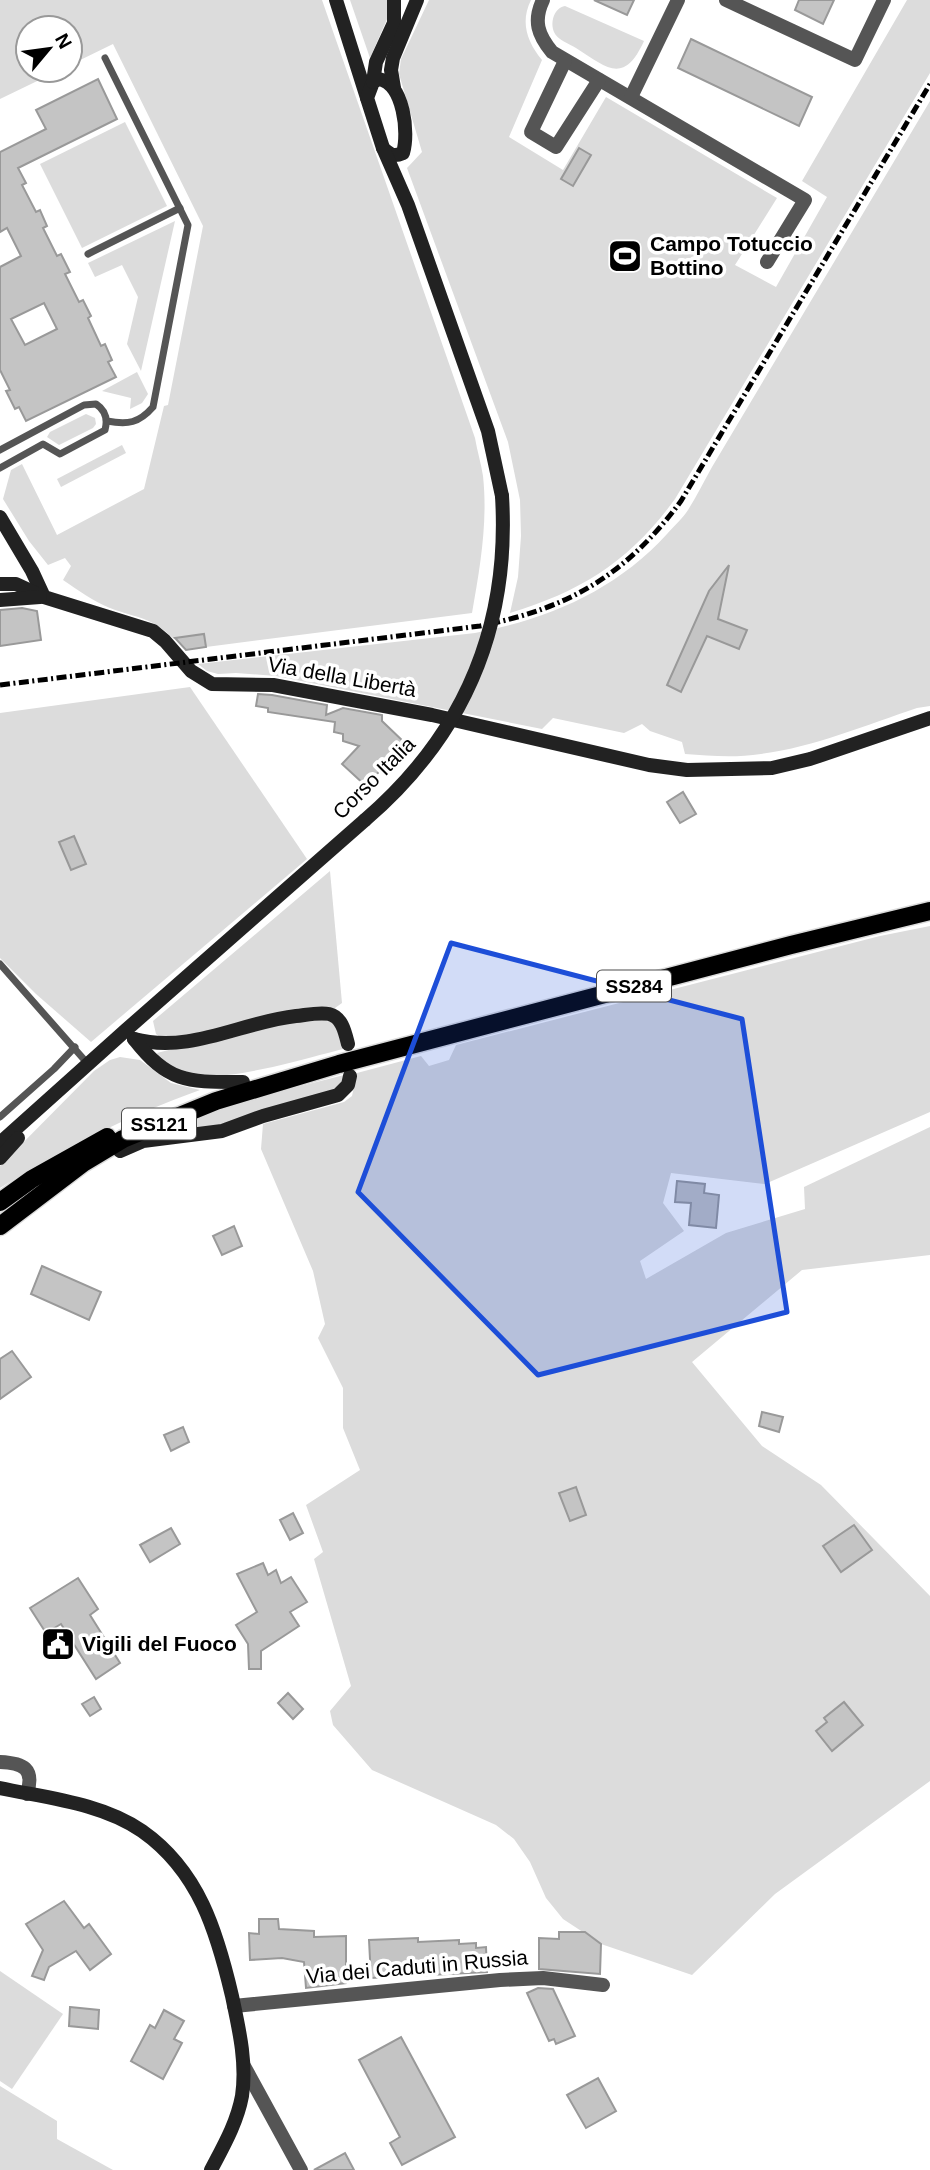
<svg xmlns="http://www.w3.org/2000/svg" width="930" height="2170" viewBox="0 0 930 2170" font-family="Arial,sans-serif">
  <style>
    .green { fill: #dcdcdc }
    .building { fill: #c4c4c4; stroke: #999; stroke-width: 2; fill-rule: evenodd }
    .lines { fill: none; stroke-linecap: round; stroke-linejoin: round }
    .primary-casing { stroke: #dbdbdb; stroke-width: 21 }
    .lane { stroke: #555; stroke-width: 7 }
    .street { stroke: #555; stroke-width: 14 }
    .secondary { stroke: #222; stroke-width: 14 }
    .primary { stroke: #000; stroke-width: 18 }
    .rail { stroke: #000; stroke-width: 5; stroke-dasharray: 10 3.5 2 3.5; stroke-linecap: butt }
    .secondary-bridge { stroke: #222; stroke-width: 14 }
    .marked { fill: #1d4ed8; fill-opacity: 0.2; stroke: #1d4ed8; stroke-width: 5; stroke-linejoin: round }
    .labels { text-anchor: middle; stroke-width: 7; stroke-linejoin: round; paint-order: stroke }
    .shield { fill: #fff; stroke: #4c4c4c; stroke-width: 2 }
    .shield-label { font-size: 19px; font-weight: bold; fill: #000 }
    .poi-label { font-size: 21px; font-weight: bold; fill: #000; stroke: #fff; text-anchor: start }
    .street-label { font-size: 21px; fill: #000; stroke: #fff }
  </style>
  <rect width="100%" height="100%" fill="#fff"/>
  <!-- green -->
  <g class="green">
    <path d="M0,0H322L475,438C477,450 481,463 483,476C488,522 480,568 472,613L206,647L204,635L174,639C150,616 139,619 110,608C93,601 79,591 63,580L71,566L65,558L48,565L29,541L3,499L11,470L22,464L57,535L144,489L164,406L168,405L203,226L113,44L70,65V28H28V70H60L0,99Z"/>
    <polygon points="350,0 389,0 388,17 370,58"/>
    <path d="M429,0H531C520,22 527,42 542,60L509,137L563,170L606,97L777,198L735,265L776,287L827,197L802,181L907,0H930V73L675,499C630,561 582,591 510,613L518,577L521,536L520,500L508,442L407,168L422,152L399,74L401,59Z"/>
    <path d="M565,6L644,41C624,85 607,68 576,48C570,44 557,40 554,32C550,22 554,8 565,6Z"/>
    <path d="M930,101V706L917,708C866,725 814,747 761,754C735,758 710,756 685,754L682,742L650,731L642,724L624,733L553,718L542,729L276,676L236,673L218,674L207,671L198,664L475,633C549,619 616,590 667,534C674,526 683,518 688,510C697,496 704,481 712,467Z"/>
    <polygon points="125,122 167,206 82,248 40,164"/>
    <polygon points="175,221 141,371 127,344 138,297 122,265 95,277 88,263"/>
    <polygon points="137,372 148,394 142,403 130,409 131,398 102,391"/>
    <polygon points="86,414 95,418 96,424 93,428 59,445 47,437 50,432"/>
    <polygon points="122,445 126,453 61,487 57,479"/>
    <polygon points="190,687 307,859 91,1042 36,994 0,958 0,713"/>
    <polygon points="330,871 342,1003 335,1008 286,1011 189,1038 161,1038 156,1034 153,1021"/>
    <polygon points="930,926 930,1112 765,1184 671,1173 663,1203 684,1231 640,1261 646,1279 726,1233 805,1209 804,1187 930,1127 930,1255 802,1270 692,1362 762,1446 821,1485 930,1596 930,1781 775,1894 692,1975 601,1944 563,1919 546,1898 530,1862 514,1839 496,1825 372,1770 333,1725 330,1711 351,1686 314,1559 323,1552 306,1505 360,1470 343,1428 343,1388 318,1338 325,1324 313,1271 261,1149 263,1124 344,1102 352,1096 357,1073 421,1056 429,1066 449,1060 456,1045 880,936"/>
    <path d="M323,1020L334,1023L343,1039V1049C303,1059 214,1087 176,1072C169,1069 160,1059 157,1053L270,1024Z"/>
    <path d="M120,1057L140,1060L171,1083L200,1090C128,1116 65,1147 0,1188V1166L94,1071L110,1060Z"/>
    <polygon points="344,1075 343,1083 338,1088 217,1127 161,1133 231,1104"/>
    <polygon points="0,1971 63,2014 12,2089 0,2081"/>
    <polygon points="0,2086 57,2121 57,2139 113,2170 0,2170"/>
  </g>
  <!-- building -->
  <g class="building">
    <polygon points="594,0 634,0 627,15"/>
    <polygon points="799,0 834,0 823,24 795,10"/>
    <polygon points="691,39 812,97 799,126 678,68"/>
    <path d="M98,79L117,119L18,168L26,183L22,185L36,212L40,210L47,226L43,228L57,256L61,254L70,272L65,274L79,302L83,300L91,316L88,318L101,346L105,344L112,360L108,362L116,377L26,421L19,407L15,409L6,391L10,390L0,370V267L21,256L7,228L0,232V152L46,129L36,110ZM44,303L57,329L25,345L11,319Z"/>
    <polygon points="579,148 591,155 573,186 561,179"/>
    <polygon points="729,565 718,619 747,630 739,649 707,636 681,692 667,685 709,591"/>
    <polygon points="22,608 37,611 41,640 0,646 0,610"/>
    <polygon points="204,634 206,647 186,650 175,638"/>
    <polygon points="258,694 272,695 327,705 326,715 343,708 382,715 382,721 405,743 366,786 342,764 359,746 343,741 343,734 334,732 335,722 268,712 268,708 256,706"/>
    <polygon points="683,792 696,814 680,823 667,802"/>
    <polygon points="74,836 86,864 71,870 59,842"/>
    <polygon points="677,1181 705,1184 704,1193 719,1195 716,1228 689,1225 691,1203 675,1202"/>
    <polygon points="234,1226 242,1246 222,1255 213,1236"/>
    <polygon points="42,1266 101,1292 89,1320 31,1294"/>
    <polygon points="12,1351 31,1377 0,1399 0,1359"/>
    <polygon points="762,1412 783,1417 779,1432 759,1426"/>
    <polygon points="183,1427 189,1442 171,1451 164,1435"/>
    <polygon points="576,1487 586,1515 570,1521 559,1493"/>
    <polygon points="293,1513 303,1533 290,1540 280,1520"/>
    <polygon points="854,1525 872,1550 841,1572 823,1546"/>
    <polygon points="171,1528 180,1544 150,1562 140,1545"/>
    <polygon points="263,1563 268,1575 276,1570 281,1583 291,1577 307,1602 290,1612 299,1626 261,1651 261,1669 249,1669 248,1644 236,1625 257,1612 237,1574"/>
    <polygon points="78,1578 98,1609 90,1615 120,1663 96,1679 61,1624 46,1633 30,1608"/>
    <polygon points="288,1693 303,1709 293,1719 278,1703"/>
    <polygon points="94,1697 101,1709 90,1716 82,1704"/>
    <polygon points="844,1702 863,1725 832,1751 816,1731 827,1722 824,1718"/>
    <polygon points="64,1901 84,1928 89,1924 111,1954 90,1970 76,1951 49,1967 44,1980 32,1976 43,1950 26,1924"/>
    <polygon points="259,1919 278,1919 279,1929 314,1931 314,1937 346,1936 346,1983 306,1988 304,1962 282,1958 250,1960 249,1933 259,1934"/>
    <polygon points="559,1932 585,1932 601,1944 600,1974 539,1969 539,1938 559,1939"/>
    <polygon points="418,1938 418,1942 459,1940 459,1944 476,1943 476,1948 486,1947 487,1972 371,1978 369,1940"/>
    <polygon points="538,1988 553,1989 575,2036 556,2044 554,2039 549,2041 527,1993"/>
    <polygon points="70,2007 99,2010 98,2029 69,2026"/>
    <polygon points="164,2010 184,2021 174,2039 182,2043 163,2079 131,2061 150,2025 155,2028"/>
    <polygon points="401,2037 455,2137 402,2165 390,2143 400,2137 359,2060"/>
    <polygon points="598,2078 616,2111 586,2128 567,2095"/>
    <polygon points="345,2153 354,2170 314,2170"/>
  </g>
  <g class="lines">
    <!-- primary casing -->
    <g class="primary-casing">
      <g id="primary">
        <polyline points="0,1202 32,1179 107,1137"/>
        <polyline points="0,1226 83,1163 123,1139 216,1101 339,1064 791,945 930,911"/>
      </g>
    </g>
    <!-- lane -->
    <g class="lane">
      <path d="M105,58L188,225L153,407C139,423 128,425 107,421"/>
      <polyline points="88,254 180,208"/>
      <path d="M0,450L84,405L96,404C105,410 108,419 105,430L60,454L43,444L0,468"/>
      <polyline points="0,964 88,1064"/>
      <polyline points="0,1117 54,1069 75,1047"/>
    </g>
    <!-- street -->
    <g class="street">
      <path d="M543,0C533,21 538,35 552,52L805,200L767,262"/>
      <polyline points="726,0 855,60 884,0"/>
      <polyline points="565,61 531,132 556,147 599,80"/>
      <polyline points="631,97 678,0"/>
      <path d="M0,1762C23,1763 35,1768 27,1794"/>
      <polyline points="234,2006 500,1980 543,1978 603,1985"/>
      <polyline points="244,2066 301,2170"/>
    </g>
    <!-- secondary -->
    <g class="secondary">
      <polyline points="336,0 367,98"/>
      <path d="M379,79C404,84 409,133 403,153C394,157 390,155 383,148L367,98L373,82Z"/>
      <polyline points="373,82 376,62 394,23 394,0"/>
      <polyline points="394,88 391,70 393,58 417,0"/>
      <polyline points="383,148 408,205 488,431 502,496"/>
      <polyline points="0,517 32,571 44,597 153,631 165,641 191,671 212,684 273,685 432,715 649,765 687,770 772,768 810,759 930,718"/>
      <polyline points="0,584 16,584 44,597"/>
      <polyline points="0,600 40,597"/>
      <path d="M134,1039C191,1054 241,1022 296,1016C306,1015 319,1012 329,1014C342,1017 345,1032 348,1044"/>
      <path d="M134,1039C169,1084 189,1082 243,1082"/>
      <polyline points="0,1143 126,1030 365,820"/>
      <polyline points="120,1151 143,1141 222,1131 263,1116 338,1095 348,1085 350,1076"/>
      <polyline points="0,1158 18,1138"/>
      <path d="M0,1788C47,1798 102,1803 142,1831C199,1871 217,1932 232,1996C239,2029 247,2063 242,2096C237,2123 223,2147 211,2170"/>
    </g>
    <!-- primary -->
    <use href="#primary" class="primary"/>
    <!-- rail -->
    <path class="rail" d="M0,685L480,626C570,608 626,575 681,501L930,84"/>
    <!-- secondary-bridge -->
    <path class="secondary-bridge" d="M365,820C464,735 510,627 502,496"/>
  </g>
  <!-- marked area -->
  <path class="marked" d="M451,943L742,1019L787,1312L538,1375L358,1192Z"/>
  <!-- icons -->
  <defs>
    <g id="stadium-square" transform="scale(1.75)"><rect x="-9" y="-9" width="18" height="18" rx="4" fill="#000" stroke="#fff"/><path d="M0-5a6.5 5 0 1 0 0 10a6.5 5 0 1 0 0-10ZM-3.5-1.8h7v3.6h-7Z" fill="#fff"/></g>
    <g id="civic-square" transform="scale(1.75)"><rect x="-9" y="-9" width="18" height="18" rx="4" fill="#000" stroke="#fff"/><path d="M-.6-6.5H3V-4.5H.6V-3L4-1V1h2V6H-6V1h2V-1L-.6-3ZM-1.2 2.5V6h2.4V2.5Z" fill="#fff"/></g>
  </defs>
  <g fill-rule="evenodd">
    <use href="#stadium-square" x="625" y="256"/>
    <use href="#civic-square" x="58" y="1644"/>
  </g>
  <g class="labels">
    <!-- shield labels -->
    <g class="shield">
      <rect x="597" y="970.5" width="74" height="31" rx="5"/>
      <rect x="122" y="1108.5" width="74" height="31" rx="5"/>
    </g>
    <g class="shield-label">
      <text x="634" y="993">SS284</text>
      <text x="159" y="1131">SS121</text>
    </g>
    <!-- poi labels -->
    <g class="poi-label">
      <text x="650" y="251">Campo Totuccio<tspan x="650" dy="24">Bottino</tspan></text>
      <text x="82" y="1651">Vigili del Fuoco</text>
    </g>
    <!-- street labels -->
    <g class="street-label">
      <text transform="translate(342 677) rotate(10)" y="7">Via della Libertà</text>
      <text transform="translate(374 778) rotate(-45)" y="7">Corso Italia</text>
      <text transform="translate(417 1967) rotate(-5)" y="7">Via dei Caduti in Russia</text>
    </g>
  </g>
  <!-- north arrow -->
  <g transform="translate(49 49) rotate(61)"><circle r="33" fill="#ffffff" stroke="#999999" stroke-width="2"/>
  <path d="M0-5L12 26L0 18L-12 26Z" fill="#000000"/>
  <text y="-10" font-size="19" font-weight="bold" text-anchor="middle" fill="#000000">N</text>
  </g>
</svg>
